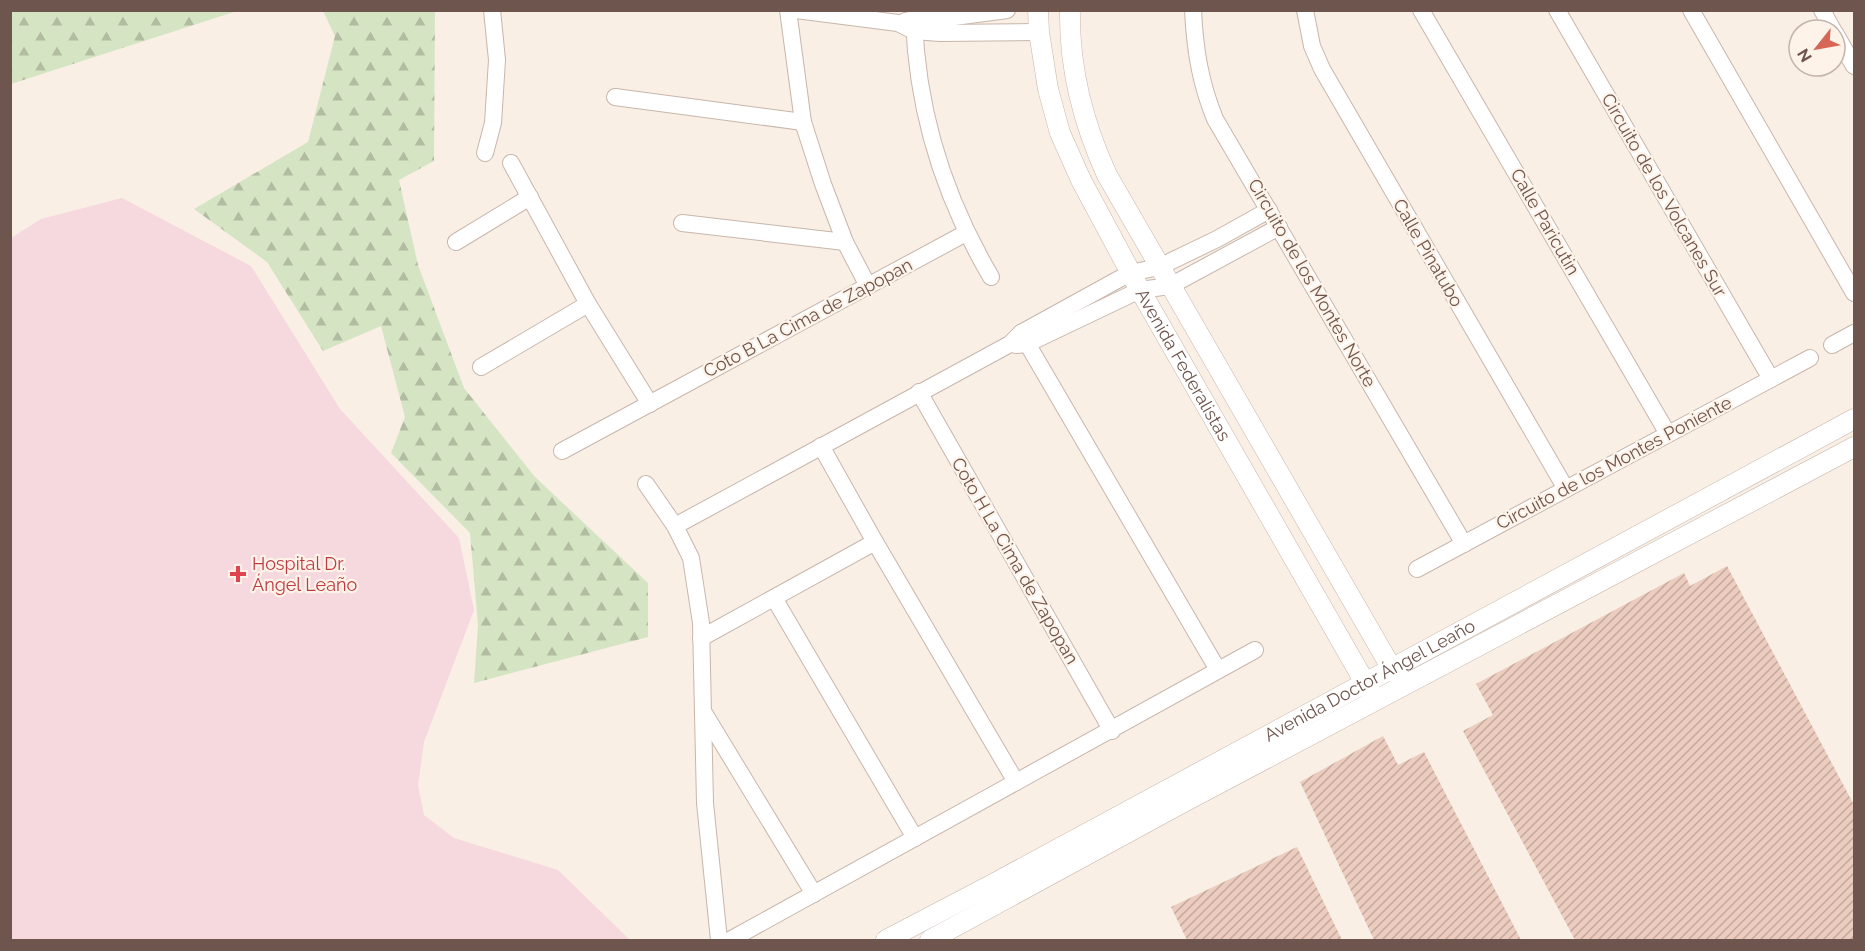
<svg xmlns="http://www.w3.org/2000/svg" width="1865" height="951" viewBox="0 0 1865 951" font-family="Raleway,sans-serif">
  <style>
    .medical { fill: #f6d8df }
    .forest { fill: url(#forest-firs) }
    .building { fill: url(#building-hatch) }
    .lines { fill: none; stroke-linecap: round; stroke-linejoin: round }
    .minor-casing { stroke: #c8b6ac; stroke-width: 18 }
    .tertiary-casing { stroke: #c8b6ac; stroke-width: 21 }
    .minor { stroke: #fff; stroke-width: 16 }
    .tertiary { stroke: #fff; stroke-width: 20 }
    .health-dot { fill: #e0444e; stroke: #fdf3e9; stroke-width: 2 }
    .labels { text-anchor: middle; stroke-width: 4.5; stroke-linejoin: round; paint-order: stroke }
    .street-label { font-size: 18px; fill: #6e554d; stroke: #fdf3e9 }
    .health-label { font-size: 18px; fill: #be3a42; stroke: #fdf3e9; text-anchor: start }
  </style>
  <defs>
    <pattern id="forest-firs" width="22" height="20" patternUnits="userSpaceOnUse" patternTransform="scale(1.5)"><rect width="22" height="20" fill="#d5e5c4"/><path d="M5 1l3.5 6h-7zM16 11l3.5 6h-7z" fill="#b1bca1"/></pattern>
    <pattern id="building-hatch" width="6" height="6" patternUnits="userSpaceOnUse" patternTransform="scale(1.5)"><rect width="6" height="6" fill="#ebccbf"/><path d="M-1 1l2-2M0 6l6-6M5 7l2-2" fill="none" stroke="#c3a89d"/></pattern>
  </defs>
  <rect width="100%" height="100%" fill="#f9efe4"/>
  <!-- medical -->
  <polygon class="medical" points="122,198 251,266 340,409 459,538 474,610 424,742 418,785 424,815 454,838 558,870 630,940 11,940 11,238 41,219"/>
  <!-- forest -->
  <g class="forest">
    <polygon points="11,10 237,10 237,11 11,84"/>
    <polygon points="323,11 435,11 434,161 399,180 418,265 464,388 535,477 648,583 648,637 474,683 478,625 470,533 391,453 405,417 381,326 323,351 267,262 194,209 308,142 335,36"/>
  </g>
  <!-- building -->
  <g class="building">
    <polygon points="1727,566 1854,805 1854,940 1575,940 1463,731 1493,715 1476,684 1684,573 1690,586"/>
    <polygon points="1383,736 1398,765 1424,752 1521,940 1374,940 1300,782"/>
    <polygon points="1297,847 1342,940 1187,940 1171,907"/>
  </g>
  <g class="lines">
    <!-- minor casing -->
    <g class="minor-casing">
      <g id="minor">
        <polyline points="788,10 803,122 823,184 845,242 868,286"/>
        <polyline points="796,10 898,23 914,31 940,33 1039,32"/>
        <path d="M1193,10C1195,50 1200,82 1215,119L1464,544"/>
        <polyline points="1305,10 1312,46 1322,69 1566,489"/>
        <polyline points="1421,10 1668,434"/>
        <polyline points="1557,10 1771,379"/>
        <polyline points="1691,10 1854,293"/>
        <polyline points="1822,10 1833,30"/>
        <path d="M914,19C917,112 944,197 991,277"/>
        <polyline points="905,21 914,19 939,19 1007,10"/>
        <polyline points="1835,33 1854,66"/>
        <polyline points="615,97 803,122"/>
        <polyline points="485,153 493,123 497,60 492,10"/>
        <polyline points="511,163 588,304 650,404"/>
        <polyline points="682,223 845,242"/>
        <polyline points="456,242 530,197"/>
        <polyline points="1021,333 1218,670"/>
        <polyline points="1016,345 1027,344 1140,290 1170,286 1279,227"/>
        <polyline points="1832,345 1854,333"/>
        <polyline points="481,367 588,304"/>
        <polyline points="919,392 1112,731"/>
        <polyline points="821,446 875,542 1016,782"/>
        <polyline points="562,451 966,233"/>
        <polyline points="646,484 675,526 691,558 701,623 705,803 719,940"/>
        <polyline points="675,526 1010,344 1021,333 1130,273 1159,267 1217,239 1269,210"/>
        <polyline points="1417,569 1810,358"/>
        <polyline points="774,598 915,838"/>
        <polyline points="701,638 875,542"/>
        <polyline points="704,713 814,894"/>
        <polyline points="730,940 1255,650"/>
      </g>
    </g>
    <!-- tertiary casing -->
    <g class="tertiary-casing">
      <g id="tertiary">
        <path id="s1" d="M1038,10L1039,32L1048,89L1060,133L1081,180L1140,290L1371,693"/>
        <path d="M1070,10C1069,68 1083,123 1107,175L1388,662L1400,678"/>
        <path id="s2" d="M886,940L993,884L1854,419"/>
        <polyline points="930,940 1180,804 1854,447"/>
      </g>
    </g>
    <!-- minor -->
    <use href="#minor" class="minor"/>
    <!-- tertiary -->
    <use href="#tertiary" class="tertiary"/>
  </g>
  <!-- markers -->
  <path class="health-dot" d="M235 565h6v6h6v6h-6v6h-6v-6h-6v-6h6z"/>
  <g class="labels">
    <!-- street labels -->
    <g class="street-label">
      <text transform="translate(1664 195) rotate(60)" y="6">Circuito de los Volcanes Sur</text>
      <text transform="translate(1545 222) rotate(60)" y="6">Calle Paricutin</text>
      <text transform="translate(1428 253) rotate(60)" y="6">Calle Pinatubo</text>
      <text transform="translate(1312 283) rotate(60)" y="6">Circuito de los Montes Norte</text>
      <text transform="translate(808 318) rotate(-28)" y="6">Coto B La Cima de Zapopan</text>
      <text dy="6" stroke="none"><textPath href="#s1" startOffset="388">Avenida Federalistas</textPath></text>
      <text transform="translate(1614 463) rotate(-28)" y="6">Circuito de los Montes Poniente</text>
      <text transform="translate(1015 561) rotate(60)" y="6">Coto H La Cima de Zapopan</text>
      <text dy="6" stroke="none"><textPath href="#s2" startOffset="549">Avenida Doctor Ángel Leaño</textPath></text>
    </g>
    <!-- health labels -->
    <g class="health-label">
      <text x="252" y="570">Hospital Dr.<tspan x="252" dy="21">Ángel Leaño</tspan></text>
    </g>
  </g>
  <!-- border -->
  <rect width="1865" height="951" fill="none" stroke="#6e554d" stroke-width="24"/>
  <!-- north arrow -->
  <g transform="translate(1817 48) rotate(239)"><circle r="28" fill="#fdf3e9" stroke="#c4b4ab" stroke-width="1.5"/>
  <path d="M0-4.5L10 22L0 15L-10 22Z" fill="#d66656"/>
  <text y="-9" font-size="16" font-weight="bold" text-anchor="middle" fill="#6e554d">N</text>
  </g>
</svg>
